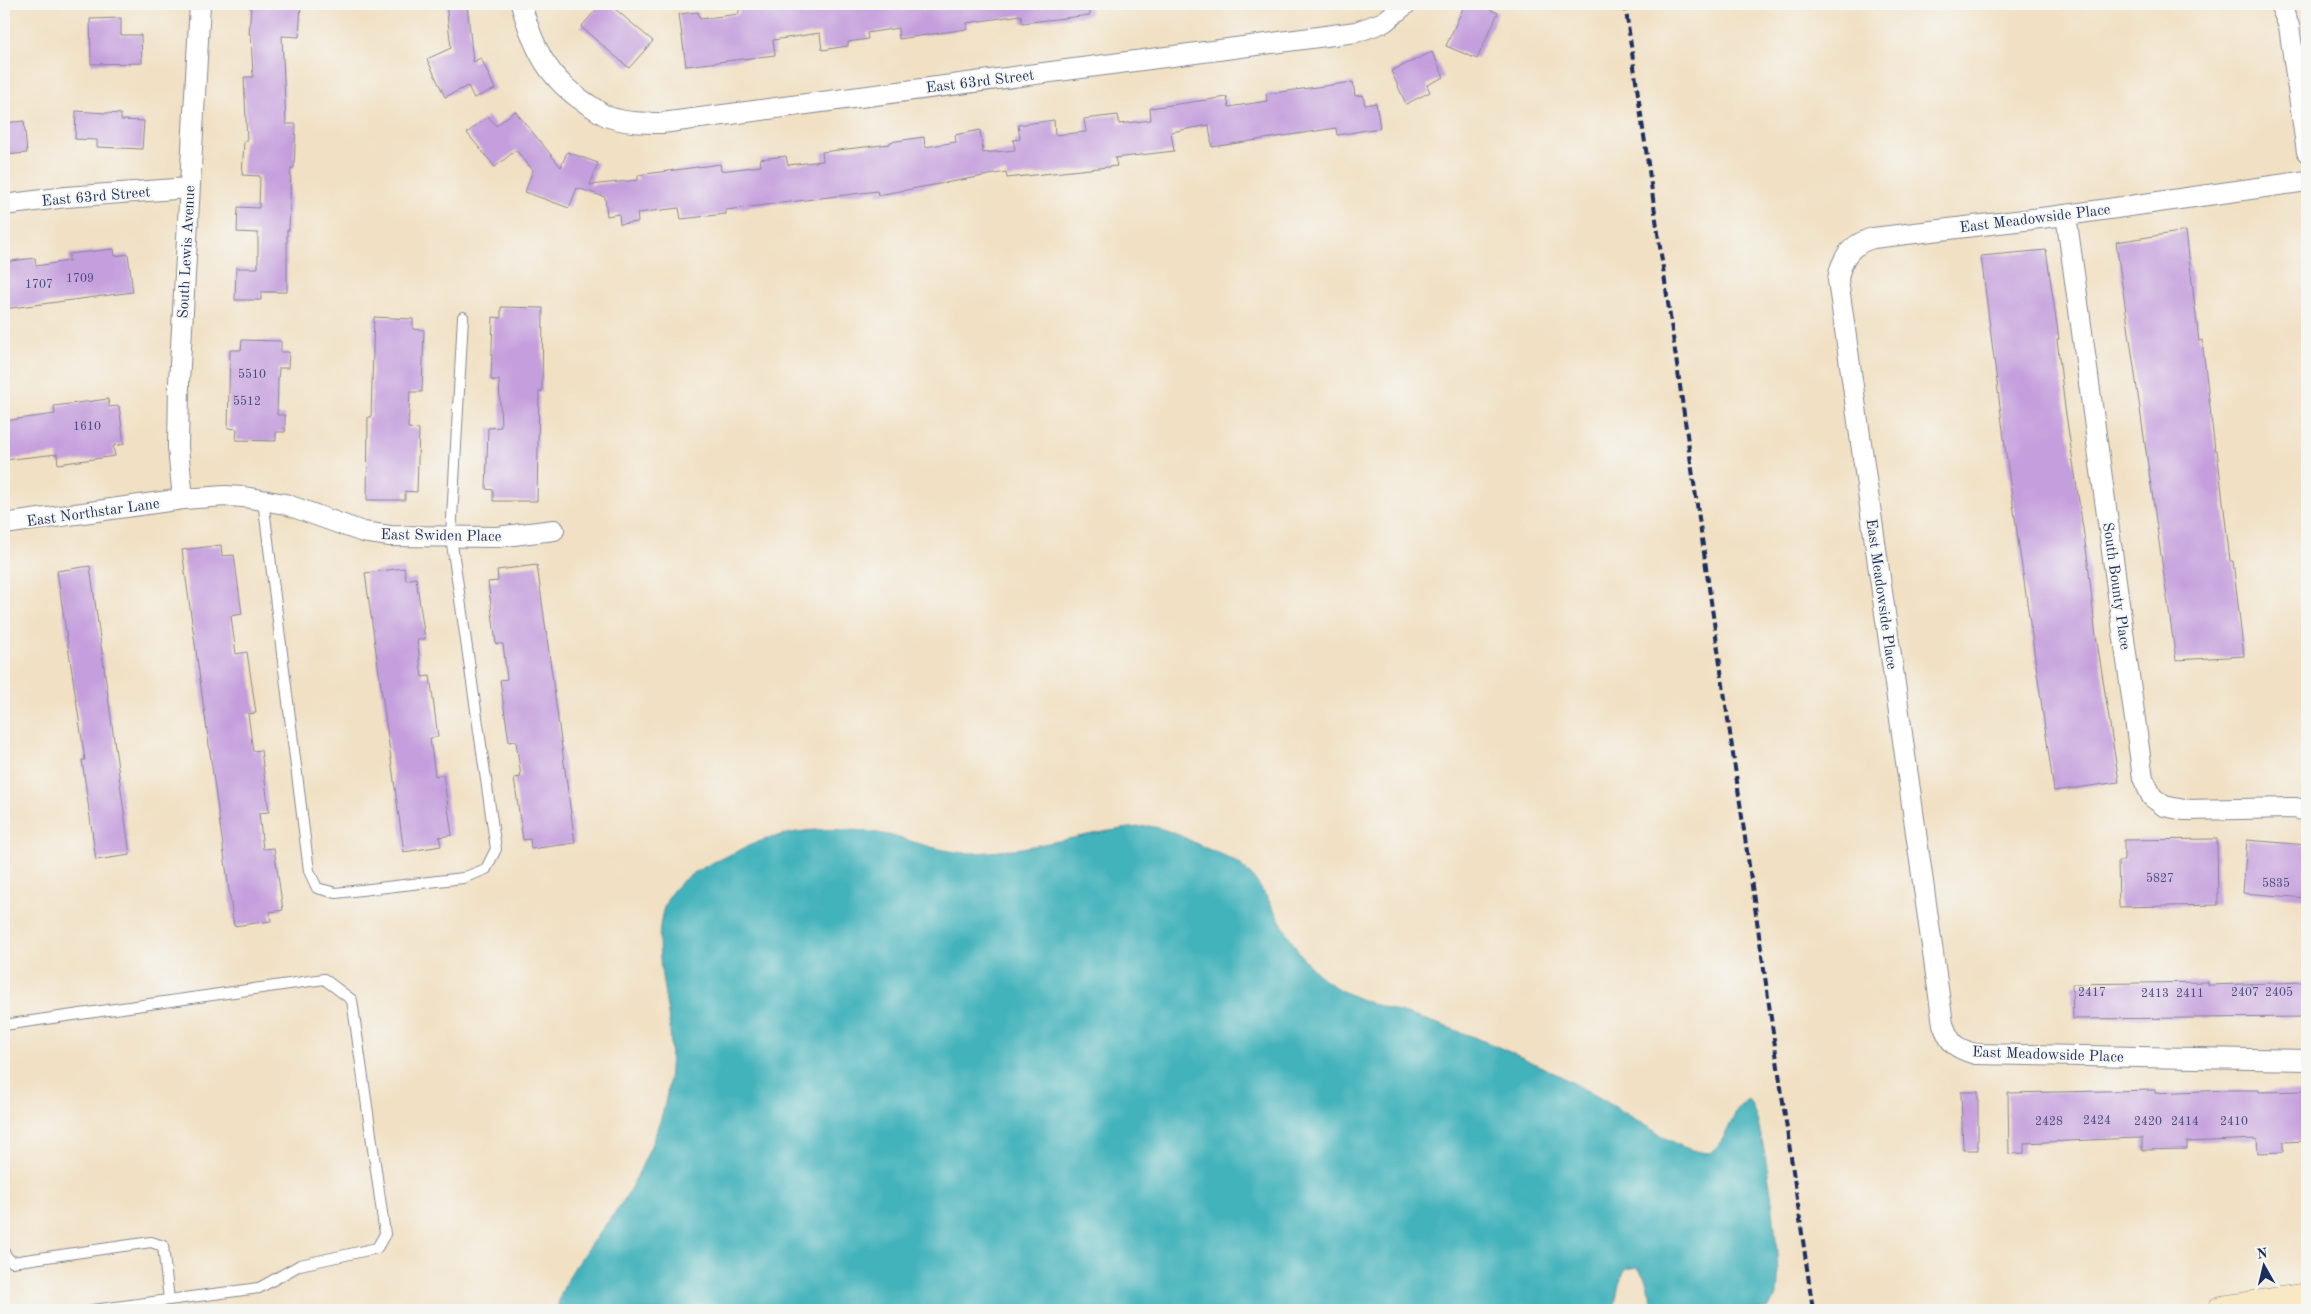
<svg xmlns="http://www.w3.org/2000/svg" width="2311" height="1314" viewBox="0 0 2311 1314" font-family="'Old Standard TT',serif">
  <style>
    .water { fill: #43b2bb; stroke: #2f708c }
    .building { fill: #c59fdd }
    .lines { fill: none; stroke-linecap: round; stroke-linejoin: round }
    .service-casing { stroke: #868890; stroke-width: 12 }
    .minor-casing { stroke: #868890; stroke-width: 22 }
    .secondary-casing { stroke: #868890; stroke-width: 29 }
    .service { stroke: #fff; stroke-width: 10 }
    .minor { stroke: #fff; stroke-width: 20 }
    .secondary { stroke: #f8e8c3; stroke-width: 28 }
    .rail { stroke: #1b2f5e; stroke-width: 4; stroke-dasharray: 8 4; stroke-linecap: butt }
    .labels { text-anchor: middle; stroke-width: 4; stroke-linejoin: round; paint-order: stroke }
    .number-label { font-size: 12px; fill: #464b7e }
    .street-label { font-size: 15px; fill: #1b2f5e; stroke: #f6f6f2 }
  </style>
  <rect width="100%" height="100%" fill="#f6f6f2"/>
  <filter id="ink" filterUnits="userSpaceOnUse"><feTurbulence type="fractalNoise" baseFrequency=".02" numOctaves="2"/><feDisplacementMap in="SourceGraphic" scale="10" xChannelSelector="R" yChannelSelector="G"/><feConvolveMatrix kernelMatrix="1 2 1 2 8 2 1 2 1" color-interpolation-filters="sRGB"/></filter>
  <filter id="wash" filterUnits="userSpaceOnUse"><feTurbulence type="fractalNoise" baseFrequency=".0096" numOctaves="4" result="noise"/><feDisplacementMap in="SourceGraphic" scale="20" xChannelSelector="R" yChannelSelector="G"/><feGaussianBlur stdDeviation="1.12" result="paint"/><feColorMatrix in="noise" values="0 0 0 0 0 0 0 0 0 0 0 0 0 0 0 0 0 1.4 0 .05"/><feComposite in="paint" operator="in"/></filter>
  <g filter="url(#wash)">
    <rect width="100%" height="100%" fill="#f1e0c3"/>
    <!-- water -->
    <path class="water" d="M1149,826C1168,829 1184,837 1201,846C1214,852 1232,857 1242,866C1278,899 1285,952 1329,983C1357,1003 1406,1013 1438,1024C1485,1040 1533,1061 1577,1085C1599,1097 1620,1110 1642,1123C1664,1137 1682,1151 1710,1153C1731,1137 1731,1109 1748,1099C1765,1118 1782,1265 1777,1292C1776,1298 1771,1304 1768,1309L1655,1310L1646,1281L1638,1267L1625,1269L1619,1284L1614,1310H557C563,1271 602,1233 623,1201C636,1182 656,1137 662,1115C670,1087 672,1058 670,1030C666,990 649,935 668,898C679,878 705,866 725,857C738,851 751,844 764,840C799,828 842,827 878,833C911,839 941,854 975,853C1034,851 1090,830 1149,826Z"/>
    <g id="blocks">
      <!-- building -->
      <g class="building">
        <polygon points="271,4 301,4 299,37 282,36 286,124 296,124 294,168 291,168 289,230 287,230 287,292 261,292 261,300 235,300 236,268 258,268 258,233 237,232 238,207 259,208 260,176 242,175 244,141 247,141 244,77 253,77 251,34 249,34 251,6 271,7"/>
        <polygon points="446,4 467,4 473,62 481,58 495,89 474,98 468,86 445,97 427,59 451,48"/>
        <polygon points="601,4 609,4 653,41 629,68 581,27"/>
        <polygon points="761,4 916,4 916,8 923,7 923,11 960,6 959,4 1090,4 1090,15 1022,23 1021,15 967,23 967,29 899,39 898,28 867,33 868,39 848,42 848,46 822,50 820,33 773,40 775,55 686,66 679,14 698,12 700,19 739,14 739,7"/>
        <polygon points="1465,4 1479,4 1498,13 1477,59 1446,46"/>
        <polygon points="121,18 121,35 141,35 142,63 91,64 90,19"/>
        <polygon points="1432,52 1444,77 1427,85 1430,92 1406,104 1391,71"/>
        <polygon points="1353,82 1355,96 1363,95 1365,105 1376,103 1380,128 1337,135 1336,128 1212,147 1209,125 1171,132 1174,151 1115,158 1117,166 1007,178 1006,172 878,195 877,191 726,210 726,214 681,219 679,208 637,213 638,222 620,224 619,214 607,216 605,197 577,188 569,208 525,192 533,170 516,150 495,167 467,133 488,116 496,126 515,111 561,167 567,152 598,163 590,185 638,180 638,175 720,164 721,171 761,166 760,159 786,156 788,165 823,161 822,152 890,144 890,142 924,137 925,147 956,142 955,135 980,130 983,153 1015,150 1013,140 1020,139 1018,125 1054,120 1055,135 1086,132 1084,119 1118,115 1119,124 1151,120 1150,108 1227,97 1229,107 1267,101 1266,94"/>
        <polygon points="76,111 121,114 121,120 144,121 142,149 97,147 97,140 75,139"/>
        <polygon points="24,121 27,153 4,155 4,123"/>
        <polygon points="2186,231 2199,341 2202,340 2215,450 2217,450 2230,561 2233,561 2244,656 2176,660 2116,242"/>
        <polygon points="114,249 115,256 128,254 133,292 4,309 4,262 35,258 36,266 69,261 69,254"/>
        <polygon points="2046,250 2059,339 2057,339 2065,408 2088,562 2095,629 2119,782 2054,791 2007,462 1981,256"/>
        <polygon points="501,307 543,308 542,392 539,391 537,501 493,501 493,490 486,489 488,428 501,427 499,380 491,380 493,317 501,318"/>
        <polygon points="374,317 413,319 413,329 424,330 422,392 410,392 408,428 419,429 417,492 405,491 405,500 367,500 368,417 371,417"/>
        <polygon points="242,340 281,341 281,352 289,352 288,368 279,368 278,381 277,415 285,415 285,432 276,432 276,441 236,440 237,429 228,428 230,350 241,350"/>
        <polygon points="108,399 109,407 119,406 124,444 113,446 115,456 58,464 57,454 4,460 4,421 55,414 54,406"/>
        <polygon points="221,545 222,556 234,555 242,614 231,616 236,654 247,652 256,713 248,714 253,751 261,750 269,812 259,813 263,849 274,848 283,910 270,912 271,921 234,926 182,550"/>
        <polygon points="537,565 575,843 531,849 530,839 523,840 514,778 521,777 516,741 509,742 500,680 507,679 503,644 496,644 488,582 498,581 497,570"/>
        <polygon points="90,566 130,855 96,860 82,760 85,760 57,571"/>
        <polygon points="404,568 406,580 416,578 425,639 417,640 422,677 430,676 438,737 430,738 435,776 443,774 452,835 439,837 441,846 404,852 365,573"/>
        <polygon points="2217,839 2218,905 2119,907 2118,861 2124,861 2124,840"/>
        <polygon points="2247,840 2307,845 2307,898 2243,893"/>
        <polygon points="2208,982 2208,985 2307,982 2307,1017 2073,1019 2072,984"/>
        <polygon points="2155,1090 2155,1093 2226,1090 2259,1090 2259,1092 2307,1091 2307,1141 2283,1142 2283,1152 2258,1153 2257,1139 2187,1142 2187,1149 2142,1150 2142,1138 2111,1139 2024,1143 2024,1153 2009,1154 2008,1093"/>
        <polygon points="1961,1092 1978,1092 1978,1150 1963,1150"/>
      </g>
    </g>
  </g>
  <g filter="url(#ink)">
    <use href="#blocks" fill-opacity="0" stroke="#868890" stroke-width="1"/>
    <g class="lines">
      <!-- service casing -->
      <g class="service-casing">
        <g id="service">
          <polyline points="263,500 309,871 317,888 336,893 463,878 486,869 496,849 451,537 463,317"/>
          <polyline points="4,1025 324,979 352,1000 385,1234 377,1248 300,1265 259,1288 93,1310"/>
          <polyline points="4,1251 4,1254 12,1262 151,1242 163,1246 169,1300"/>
        </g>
      </g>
      <!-- minor casing -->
      <g class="minor-casing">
        <g id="minor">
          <path d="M521,4C534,49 548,80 589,105C596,109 602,115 609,117C626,123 645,123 662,123L1356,32L1384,22L1406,4"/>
          <polyline points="2280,4 2289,26 2307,152"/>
          <path d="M2307,181L2066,215L1873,238C1851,244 1841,258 1838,280L1943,1024C1950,1044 1955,1048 1975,1054L2307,1060"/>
          <polyline points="4,205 66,197 189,188"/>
          <polyline points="2066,215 2143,778 2152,797 2164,806 2184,810 2296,808 2307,812"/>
          <polyline points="183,499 178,448 179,383 200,4"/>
          <polyline points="4,524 183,499 225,496 244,497 285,504 363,532 390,536 497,537 554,530"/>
        </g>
      </g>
      <!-- secondary casing -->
      <g class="secondary-casing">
        <polyline id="secondary" points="2221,1310 2307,1297"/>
      </g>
      <!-- service -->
      <use href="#service" class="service"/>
      <!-- minor -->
      <use href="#minor" class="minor"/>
      <!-- secondary -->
      <use href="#secondary" class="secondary"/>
      <!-- rail -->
      <polyline class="rail" points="1625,4 1813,1310"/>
    </g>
  </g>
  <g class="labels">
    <!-- number labels -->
    <g class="number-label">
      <text x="80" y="282">1709</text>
      <text x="39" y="288">1707</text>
      <text x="252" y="378">5510</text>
      <text x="247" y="405">5512</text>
      <text x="87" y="430">1610</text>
      <text x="2160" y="882">5827</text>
      <text x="2276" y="887">5835</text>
      <text x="2092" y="996">2417</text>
      <text x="2245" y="996">2407</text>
      <text x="2279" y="996">2405</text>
      <text x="2155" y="997">2413</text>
      <text x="2190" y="997">2411</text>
      <text x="2097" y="1124">2424</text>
      <text x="2049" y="1125">2428</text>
      <text x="2148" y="1125">2420</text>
      <text x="2185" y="1125">2414</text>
      <text x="2234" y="1125">2410</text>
    </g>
    <!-- street labels -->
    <g class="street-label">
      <text transform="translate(980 81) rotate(-7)" y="5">East 63rd Street</text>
      <text transform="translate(96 196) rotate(-5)" y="5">East 63rd Street</text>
      <text transform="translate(2035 218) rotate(-7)" y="5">East Meadowside Place</text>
      <text transform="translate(186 252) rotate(-87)" y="5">South Lewis Avenue</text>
      <text transform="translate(93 512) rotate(-8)" y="5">East Northstar Lane</text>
      <text transform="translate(441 535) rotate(1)" y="5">East Swiden Place</text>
      <text transform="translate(2117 586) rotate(82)" y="5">South Bounty Place</text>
      <text transform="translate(1882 594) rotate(82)" y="5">East Meadowside Place</text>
      <text transform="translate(2048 1054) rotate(2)" y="5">East Meadowside Place</text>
    </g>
  </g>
  <!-- margin -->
  <rect width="2311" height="1314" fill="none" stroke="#f6f6f2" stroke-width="20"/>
  <!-- north arrow -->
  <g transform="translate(2264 1266) rotate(352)" stroke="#f6f6f2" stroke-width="4" paint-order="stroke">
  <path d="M0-4L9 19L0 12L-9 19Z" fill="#1b2f5e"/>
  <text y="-8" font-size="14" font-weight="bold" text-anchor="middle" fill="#1b2f5e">N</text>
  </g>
</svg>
